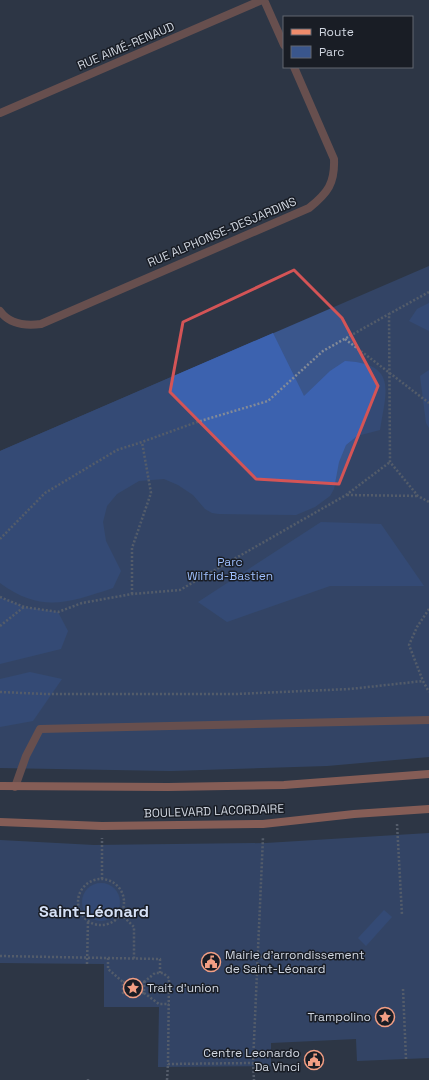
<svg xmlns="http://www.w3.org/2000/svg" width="429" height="1080" viewBox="0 0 429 1080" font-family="'Space Grotesk',sans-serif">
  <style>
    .green { fill: #3a568c }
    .forest { fill: #3c62af }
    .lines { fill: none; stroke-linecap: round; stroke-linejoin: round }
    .path { stroke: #838a97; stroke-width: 2.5; stroke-dasharray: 2 2; stroke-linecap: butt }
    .lane { stroke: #ad6e5a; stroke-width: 8 }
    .street { stroke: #ad6e5a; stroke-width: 8 }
    .secondary { stroke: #ef8c6c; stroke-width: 8 }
    .marked { fill: none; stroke: #d45456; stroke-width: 3; stroke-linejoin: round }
    .labels { text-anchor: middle; stroke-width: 3; stroke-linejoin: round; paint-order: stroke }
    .street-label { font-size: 12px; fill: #d0d6e0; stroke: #191d25 }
    .park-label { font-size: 12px; fill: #9ebffd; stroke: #191d25 }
    .poi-label { font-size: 12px; fill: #d0d6e0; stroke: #191d25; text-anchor: start }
    .district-label { font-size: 16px; font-weight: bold; fill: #d6e1f6; stroke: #191d25 }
  </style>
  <rect width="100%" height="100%" fill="#2d3646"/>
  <!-- green -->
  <g class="green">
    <polygon points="429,266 429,757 327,766 171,771 0,768 0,451"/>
    <polygon points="429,833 429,1058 357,1061 356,1039 271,1043 271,1066 158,1067 159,1007 104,1007 104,964 0,963 0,840 94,845 266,843"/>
  </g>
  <!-- forest -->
  <g class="forest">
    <polygon points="429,303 429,331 409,321 417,309"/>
    <path d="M273,333L304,396L330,371L345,361C398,364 386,391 380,430L357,436L346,445L339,462L334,489L330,496L315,507L296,515L219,514L212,513L205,509L193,495L178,485L164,479L139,481L117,494L107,506L103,522L106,541L121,571L113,588C68,603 41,613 0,583V451Z"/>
    <polygon points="429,370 429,428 426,423 420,376"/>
    <polygon points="321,522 381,524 424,586 330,586 227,622 198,602"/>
    <polygon points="0,597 24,607 58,612 68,631 61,649 0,664"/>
    <polygon points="30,672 62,679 33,721 0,727 0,679"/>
    <circle cx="101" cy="902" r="19"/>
    <polygon points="384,910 392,917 366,946 358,938"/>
  </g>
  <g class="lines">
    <!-- path -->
    <g class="path">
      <polyline points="429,292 389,314 390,462 418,496 429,502"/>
      <polyline points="345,339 429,403"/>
      <polyline points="347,495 418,496"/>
      <polyline points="0,539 45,493 117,450 142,442 197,422 268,401 323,351 389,314"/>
      <polyline points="132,594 132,548 151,493 142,442"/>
      <polyline points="0,597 24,607 58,612 82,603 132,594 180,590 346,495 390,462"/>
      <polyline points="429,609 417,627 409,645 423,681 429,692"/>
      <polyline points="0,626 24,607"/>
      <polyline points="0,692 45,694 236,694 350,689 423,681"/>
      <polyline points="397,824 402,915"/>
      <circle cx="101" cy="902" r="23"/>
      <polyline points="102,879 102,838"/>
      <polyline points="121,914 134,927 134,959"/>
      <polyline points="0,956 160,959 160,973"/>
      <polyline points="252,957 366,954"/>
      <polyline points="108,958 108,969 123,982"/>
      <polyline points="87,964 88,921"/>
      <rect x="123" y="982" width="21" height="11"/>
      <polyline points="144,982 155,973 163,973 169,978 168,1064 253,1063 263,837"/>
      <polyline points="403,989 406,1059"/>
      <polyline points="144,993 159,1004 169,1004"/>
      <polyline points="253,1063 254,1080"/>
      <polyline points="88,1079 88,1080"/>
      <polyline points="167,1080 168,1064"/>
    </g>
    <!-- lane -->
    <polyline class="lane" points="15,787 26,756 40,729 429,720"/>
    <!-- street -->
    <g class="street">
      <polyline points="264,0 284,45"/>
      <polyline points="0,113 262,0"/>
      <path d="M0,311C10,325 26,326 41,324L309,208C328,193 335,183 334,159L294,67"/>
    </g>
    <!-- secondary -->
    <g class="secondary">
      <polyline points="0,786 168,787 284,785 429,774"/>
      <polyline points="0,822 102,826 263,824 354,814 429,809"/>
    </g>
  </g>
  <!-- marked area -->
  <path d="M0 0H429V1080H0ZM294,270L342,318L378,386L339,484L256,479L170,392L183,322Z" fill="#2d3646" fill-opacity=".55" fill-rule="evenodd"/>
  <path class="marked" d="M294,270L342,318L378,386L339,484L256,479L170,392L183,322Z"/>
  <!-- icons -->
  <defs>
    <g id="civic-ring" transform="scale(1)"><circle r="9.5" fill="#191d25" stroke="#f39f84" stroke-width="1.5"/><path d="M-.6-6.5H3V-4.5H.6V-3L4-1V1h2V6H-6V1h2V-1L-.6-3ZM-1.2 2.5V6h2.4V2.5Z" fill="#f39f84"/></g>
    <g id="sight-ring" transform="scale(1)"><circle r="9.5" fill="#191d25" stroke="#f39f84" stroke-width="1.5"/><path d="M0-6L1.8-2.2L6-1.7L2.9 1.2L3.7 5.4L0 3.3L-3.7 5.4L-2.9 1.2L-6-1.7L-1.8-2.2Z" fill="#f39f84"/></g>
  </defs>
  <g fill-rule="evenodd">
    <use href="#civic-ring" x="211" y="962"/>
    <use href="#sight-ring" x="133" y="988"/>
    <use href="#sight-ring" x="385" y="1017"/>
    <use href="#civic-ring" x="314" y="1060"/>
  </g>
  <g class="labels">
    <!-- street labels -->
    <g class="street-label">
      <text transform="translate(126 46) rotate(-23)" y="4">RUE AIMÉ-RENAUD</text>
      <text transform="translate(222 232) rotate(-23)" y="4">RUE ALPHONSE-DESJARDINS</text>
      <text transform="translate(214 811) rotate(-2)" y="4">BOULEVARD LACORDAIRE</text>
    </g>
    <!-- park labels -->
    <g class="park-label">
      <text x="230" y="566">Parc<tspan x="230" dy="14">Wilfrid-Bastien</tspan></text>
    </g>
    <!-- poi labels -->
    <g class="poi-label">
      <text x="225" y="959">Mairie d'arrondissement<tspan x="225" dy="14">de Saint-Léonard</tspan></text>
      <text x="147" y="992">Trait d'union</text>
      <text x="371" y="1021" text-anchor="end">Trampolino</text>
      <text x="300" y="1057" text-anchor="end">Centre Leonardo<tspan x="300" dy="14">Da Vinci</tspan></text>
    </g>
    <!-- district labels -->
    <g class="district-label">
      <text x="94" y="917">Saint-Léonard</text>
    </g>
  </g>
  <!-- legend -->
  <rect x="283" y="16" width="130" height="52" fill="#191d25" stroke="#626770"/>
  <rect x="291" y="29" width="20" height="6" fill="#ef8c6c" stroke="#626770"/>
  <text x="319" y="36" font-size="12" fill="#d0d6e0">Route</text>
  <rect x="291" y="46" width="20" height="12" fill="#3a568c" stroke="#626770"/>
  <text x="319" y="56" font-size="12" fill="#d0d6e0">Parc</text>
</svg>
